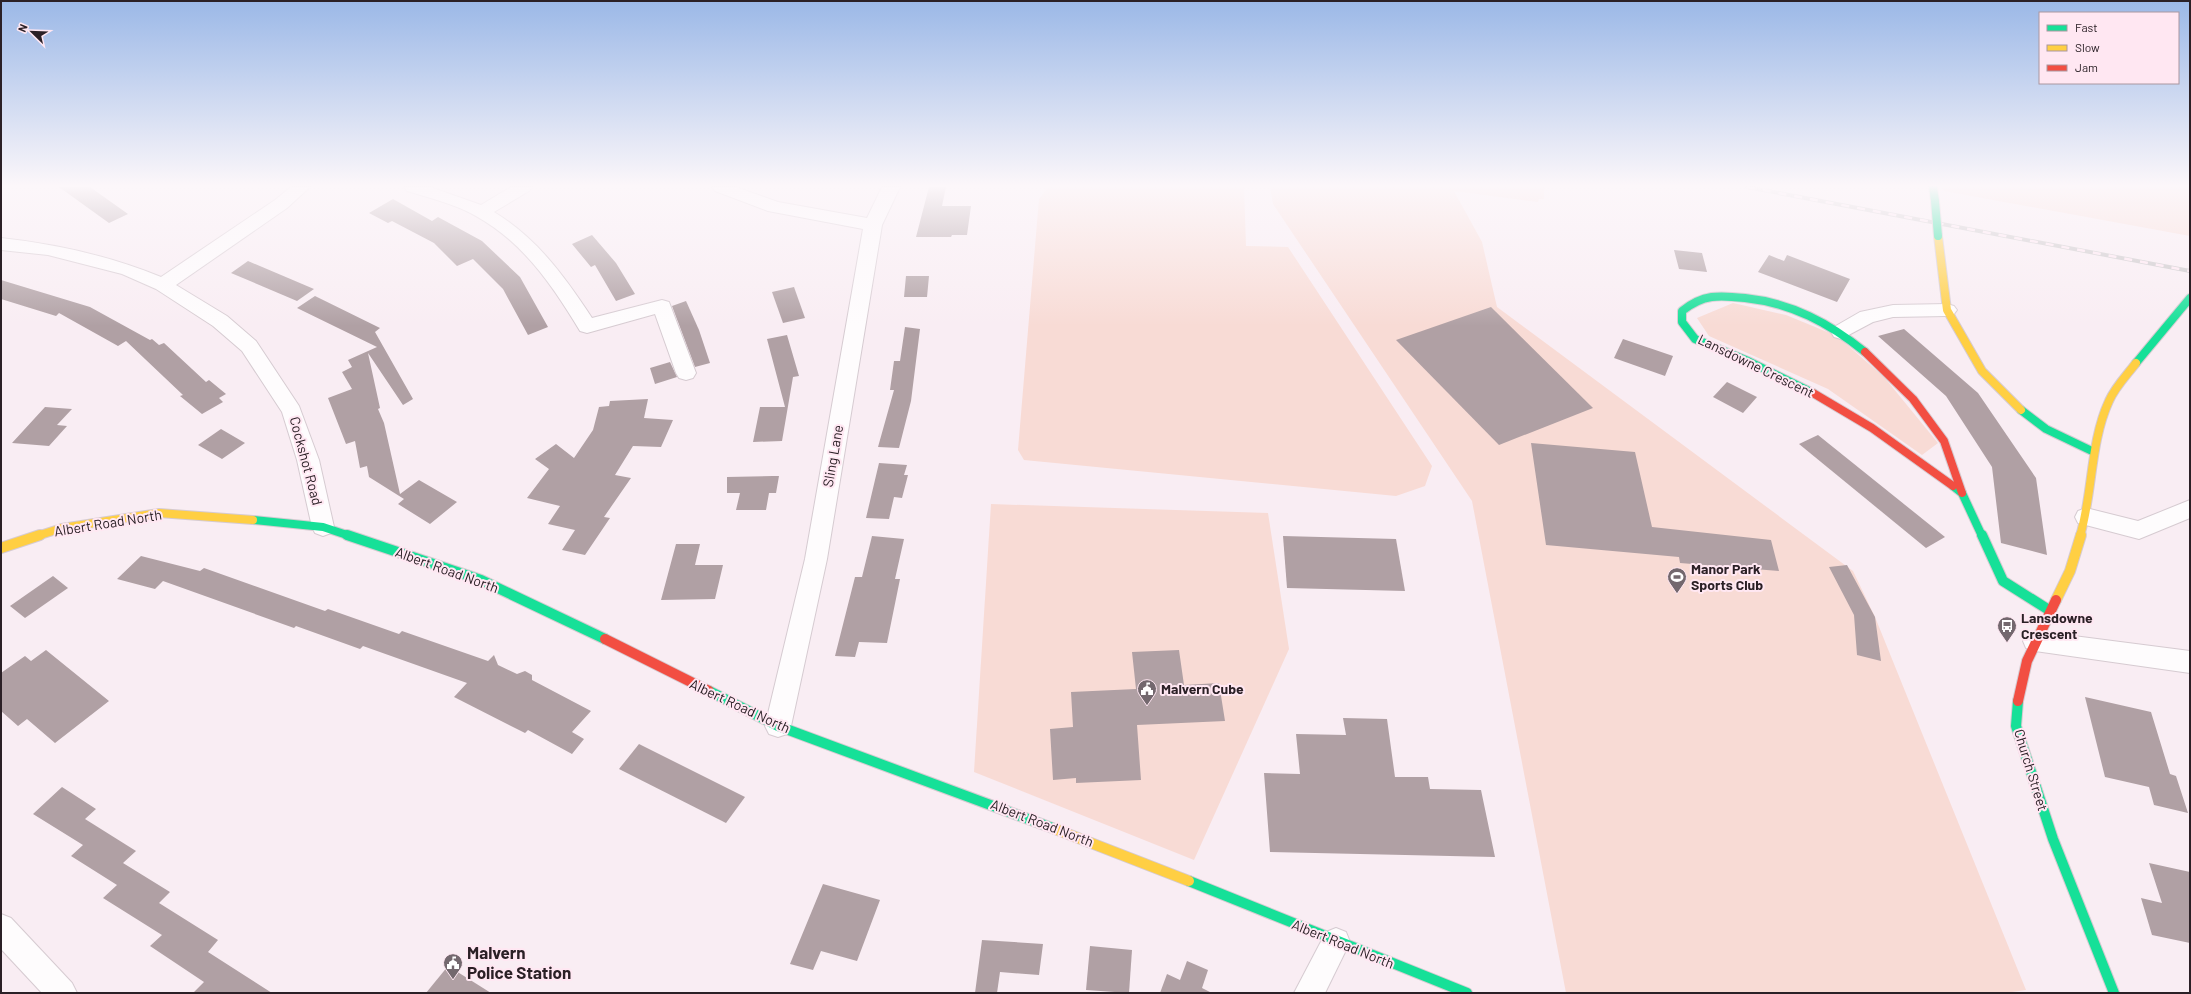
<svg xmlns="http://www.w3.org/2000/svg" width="2191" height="994" viewBox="0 0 2191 994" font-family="Barlow,sans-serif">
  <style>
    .green { fill: #f8dbd5 }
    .building { fill: #b0a0a4 }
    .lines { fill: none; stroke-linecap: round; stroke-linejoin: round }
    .street-casing { stroke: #d6cbd1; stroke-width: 2 }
    .fast-far1-casing { stroke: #d6cbd1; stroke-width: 10 }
    .fast-casing { stroke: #d6cbd1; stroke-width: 12 }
    .slow-far1-casing { stroke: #d6cbd1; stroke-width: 10 }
    .slow-casing { stroke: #d6cbd1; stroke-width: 12 }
    .jam-far1-casing { stroke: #d6cbd1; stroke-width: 10 }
    .jam-casing { stroke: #d6cbd1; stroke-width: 12 }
    .street { fill: #fefcfd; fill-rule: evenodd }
    .fast-far1 { stroke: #16e098; stroke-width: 8 }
    .fast { stroke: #16e098; stroke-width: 10 }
    .slow-far1 { stroke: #ffcf43; stroke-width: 8 }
    .slow { stroke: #ffcf43; stroke-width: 10 }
    .jam-far1 { stroke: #f24e42; stroke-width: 8 }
    .jam { stroke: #f24e42; stroke-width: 10 }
    .rail-casing { stroke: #c8c5c7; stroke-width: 4 }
    .rail { stroke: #ffe7f2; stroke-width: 2.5; stroke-dasharray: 8; stroke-linecap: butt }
    .fast-bridge-casing { stroke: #d6cbd1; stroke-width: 10; stroke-linecap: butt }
    .fast-bridge { stroke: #16e098; stroke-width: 8 }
    .labels { text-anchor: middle; stroke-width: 4; stroke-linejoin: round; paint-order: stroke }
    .street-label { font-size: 14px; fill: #2b2026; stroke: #ffe7f2 }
    .poi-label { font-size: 14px; font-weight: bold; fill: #2b2026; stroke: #ffe7f2; text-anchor: start }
    .near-poi-label { font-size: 17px; font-weight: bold; fill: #2b2026; stroke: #ffe7f2; text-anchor: start }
  </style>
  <rect width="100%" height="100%" fill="#f9edf3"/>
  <!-- green -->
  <g class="green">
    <polygon points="1048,187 1244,187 1246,246 1288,247 1432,466 1425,486 1396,496 1024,460 1018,450 1039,199"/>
    <polygon points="1270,187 1544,187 1544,199 1539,199 1538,202 1454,191 1482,242 1497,307 1853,571 1875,617 2026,990 2005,993 1566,993 1472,501 1273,204"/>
    <polygon points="1942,187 2190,187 2190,236 1944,191"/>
    <polygon points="1733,303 1786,315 1837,336 1884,377 1938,443 1922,455 1828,389 1709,336 1697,318"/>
    <polygon points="991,504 1268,513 1289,649 1194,860 974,772"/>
  </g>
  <!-- building -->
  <g class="building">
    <polygon points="59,187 90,187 128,214 109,223"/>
    <polygon points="929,187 946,187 942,206 971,206 967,235 952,235 951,237 916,237"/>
    <polygon points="393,199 432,221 438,217 482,241 520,277 548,327 528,335 503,289 473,259 457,266 434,243 392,221 388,223 369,213"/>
    <polygon points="592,235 616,263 635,294 616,301 595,265 591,267 572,244"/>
    <polygon points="1674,250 1702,253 1707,272 1679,269"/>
    <polygon points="1769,255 1784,261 1787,255 1850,279 1837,302 1758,272"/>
    <polygon points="248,261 314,289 297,301 231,273"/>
    <polygon points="906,276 929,276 927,297 904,297"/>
    <polygon points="1,280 90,307 150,340 152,339 159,345 164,343 206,382 209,380 226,394 219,398 223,402 202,414 180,396 183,395 126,341 118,346 59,313 56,316 1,299"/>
    <polygon points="794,287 805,318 783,323 772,292"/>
    <polygon points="315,296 380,328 375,332 413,399 403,405 368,353 380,408 378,409 384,423 400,494 419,480 457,502 430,524 398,504 404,499 369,477 367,466 360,468 355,441 346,444 328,398 352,389 342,372 352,367 348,360 377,347 297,308"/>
    <polygon points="686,301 699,330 710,363 695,367 672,306"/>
    <polygon points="1491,307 1593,408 1499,445 1396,340"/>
    <polygon points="905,327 920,329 911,401 899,448 878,447 894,390 890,390 894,361 900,361"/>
    <polygon points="1904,329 1978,393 2036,478 2047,555 2001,543 1992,467 1946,396 1878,336"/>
    <polygon points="787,335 799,376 793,377 782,441 753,442 760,407 785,407 767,339"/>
    <polygon points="1623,339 1673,356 1665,376 1614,358"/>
    <polygon points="670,362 677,377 655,384 650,368"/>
    <polygon points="1727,382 1757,397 1743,413 1713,397"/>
    <polygon points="648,399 644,418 673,420 661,447 633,446 615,475 631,478 604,517 610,518 585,555 562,550 575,530 548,524 560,506 527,498 549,469 535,459 556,444 574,458 593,430 599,407 609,406 610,401"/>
    <polygon points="45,407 72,409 57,425 67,426 49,446 12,443"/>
    <polygon points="221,429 245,443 222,459 198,445"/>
    <polygon points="1818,435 1945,537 1926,548 1799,444"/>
    <polygon points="1531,443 1635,452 1652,527 1771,540 1779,571 1680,563 1679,557 1546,545"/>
    <polygon points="879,463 907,465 904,475 908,475 902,498 894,497 889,519 866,518"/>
    <polygon points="773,476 779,476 776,493 769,493 766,510 736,510 740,493 727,493 727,477"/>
    <polygon points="872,536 904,539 895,579 900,579 887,643 859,642 855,657 835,656 855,577 862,577"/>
    <polygon points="1283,536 1396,539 1405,591 1287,588"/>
    <polygon points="676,544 700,544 695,565 723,565 715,599 661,600"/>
    <polygon points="141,556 200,571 204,568 325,611 328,609 399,634 402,631 488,661 494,655 498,665 517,674 525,671 532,675 532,680 591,711 572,732 584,739 572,754 528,730 525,733 454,697 467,683 363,646 360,649 296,626 294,628 163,581 155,589 117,579"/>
    <polygon points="1847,565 1875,617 1881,661 1857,655 1854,615 1829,567"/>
    <polygon points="53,576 68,588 25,618 10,606"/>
    <polygon points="46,650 109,701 55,743 27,719 18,726 1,711 1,673 25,656 31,661"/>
    <polygon points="1179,650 1184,685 1219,683 1225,721 1137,725 1141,780 1076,783 1076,778 1053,780 1050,729 1073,727 1071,692 1136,689 1132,652"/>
    <polygon points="2085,697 2151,712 2170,774 2176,776 2188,813 2154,805 2149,787 2105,777"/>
    <polygon points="1343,718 1387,719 1395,777 1428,777 1430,789 1481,790 1495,857 1270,852 1264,773 1300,774 1296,734 1346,735"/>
    <polygon points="639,744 745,797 726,823 619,769"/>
    <polygon points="62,787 96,809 85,819 136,851 123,863 170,892 159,903 218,940 208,952 272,993 193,993 204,982 150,946 162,935 103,898 117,885 71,856 83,845 33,814"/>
    <polygon points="2149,863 2190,872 2190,943 2152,935 2141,898 2162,903"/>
    <polygon points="823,884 880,900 857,961 821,951 813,970 790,964"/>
    <polygon points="982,940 1043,944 1039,975 1000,972 997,993 975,993"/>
    <polygon points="1090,946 1132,950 1129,993 1086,990"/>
    <polygon points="1187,961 1208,970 1202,988 1212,993 1160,993 1167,974 1180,980"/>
    <polygon points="448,966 491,993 426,993"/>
  </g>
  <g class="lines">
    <!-- street casing -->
    <g class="street-casing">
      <g id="street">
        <path d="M291,187H310L287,208L176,285L227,316L256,341L299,406L319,460L334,527L331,533L323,536L315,533L312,527L297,460L282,412L242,351L213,326L156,289L122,274L48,255L1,250V238C56,244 110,256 161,277L275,200Z"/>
        <path d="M404,187H430L481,205L511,187H532L529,191L494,212C537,238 565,277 592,318L662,300L669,302L696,373L693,378L686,380L679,378L676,373L655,314L587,333L580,331C553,286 523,242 476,216C455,204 430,198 407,191Z"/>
        <polygon points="712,187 736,187 778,202 867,218 882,187 900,187 882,225 827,559 791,726 787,734 778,737 769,734 765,726 805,559 863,229 768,211 715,191"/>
        <polygon points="1947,304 1954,306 1957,310 1954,314 1947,316 1893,317 1873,322 1841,339 1834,337 1831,332 1834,327 1860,312 1893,305"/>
        <polygon points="2190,500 2190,518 2139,539 2078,523 2075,517 2078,511 2086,508 2138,521"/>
        <polygon points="2035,631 2190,651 2190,673 2035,651 2026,648 2023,641 2026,634"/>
        <polygon points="1,914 11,918 72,983 77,993 42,993 1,949"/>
        <polygon points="1336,928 1346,932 1350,942 1325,993 1294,993 1326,932"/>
      </g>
    </g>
    <!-- fast-far1 casing -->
    <g class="fast-far1-casing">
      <g id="fast-far1">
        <polyline points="1933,187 1935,201"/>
        <polyline points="2136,363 2190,298"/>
        <path d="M1813,393L1748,361L1695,339L1682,322V311C1703,294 1719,295 1745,298C1792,303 1829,323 1865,352"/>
        <polyline points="2021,410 2046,429 2094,452"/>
        <polyline points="1953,486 1962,493 1982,536"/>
        <polyline points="253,520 323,527 350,536"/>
      </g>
    </g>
    <!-- fast casing -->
    <g class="fast-casing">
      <g id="fast">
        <polyline points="347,535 481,580 605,639"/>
        <polyline points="1982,535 2003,581 2049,610"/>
        <polyline points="709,691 778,726 1055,829"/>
        <polyline points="2018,701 2016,726 2053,839 2114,993"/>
        <polyline points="1189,881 1467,993"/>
      </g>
    </g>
    <!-- slow-far1 casing -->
    <g class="slow-far1-casing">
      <g id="slow-far1">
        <polyline points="1938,236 1947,310 1982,371 2021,410"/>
        <polyline points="37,536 62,528 159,513 253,520"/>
        <path d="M2080,536C2093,493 2090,442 2109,401C2115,387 2127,375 2136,363"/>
      </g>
    </g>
    <!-- slow casing -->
    <g class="slow-casing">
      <g id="slow">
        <polyline points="1,548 40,535"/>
        <polyline points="2056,600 2070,571 2081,535"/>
        <polyline points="1055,829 1189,881"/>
      </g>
    </g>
    <!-- jam-far1 casing -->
    <g class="jam-far1-casing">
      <g id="jam-far1">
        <polyline points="1865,352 1913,399 1944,441 1962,493"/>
        <polyline points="1813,393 1872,428 1953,486"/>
      </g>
    </g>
    <!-- jam casing -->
    <g class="jam-casing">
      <g id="jam">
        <polyline points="605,639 709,691"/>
        <polyline points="2018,701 2027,661 2056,600"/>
      </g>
    </g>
    <!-- street -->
    <use href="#street" class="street"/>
    <!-- fast-far1 -->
    <use href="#fast-far1" class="fast-far1"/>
    <!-- fast -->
    <use href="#fast" class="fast"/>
    <!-- slow-far1 -->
    <use href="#slow-far1" class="slow-far1"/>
    <!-- slow -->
    <use href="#slow" class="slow"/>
    <!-- jam-far1 -->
    <use href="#jam-far1" class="jam-far1"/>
    <!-- jam -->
    <use href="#jam" class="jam"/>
    <!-- rail casing -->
    <g class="rail-casing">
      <polyline id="rail" points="1747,187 2190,271"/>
    </g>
    <!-- rail -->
    <use href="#rail" class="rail"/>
    <!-- fast-bridge casing -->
    <g class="fast-bridge-casing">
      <polyline id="fast-bridge" points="1935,201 1938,236"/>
    </g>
    <!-- fast-bridge -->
    <use href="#fast-bridge" class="fast-bridge"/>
  </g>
  <!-- sky -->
  <linearGradient id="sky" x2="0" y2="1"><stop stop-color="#9bb8e7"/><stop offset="0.57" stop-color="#fcf7fa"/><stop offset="1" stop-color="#fcf7fa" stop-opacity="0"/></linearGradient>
  <rect width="2191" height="326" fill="url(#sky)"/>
  <!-- icons -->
  <defs>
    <g id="stadium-pin" transform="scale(1)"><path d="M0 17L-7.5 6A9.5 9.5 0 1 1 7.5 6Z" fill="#73686e" stroke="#ffe7f2"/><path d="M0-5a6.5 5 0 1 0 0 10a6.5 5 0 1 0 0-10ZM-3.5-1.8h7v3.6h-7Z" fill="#fff"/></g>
    <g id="bus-pin" transform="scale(1)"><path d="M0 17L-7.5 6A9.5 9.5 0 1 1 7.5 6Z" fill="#73686e" stroke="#ffe7f2"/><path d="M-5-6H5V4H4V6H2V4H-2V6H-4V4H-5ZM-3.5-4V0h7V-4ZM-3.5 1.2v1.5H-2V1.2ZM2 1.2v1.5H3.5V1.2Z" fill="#fff"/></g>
    <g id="civic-pin" transform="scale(1)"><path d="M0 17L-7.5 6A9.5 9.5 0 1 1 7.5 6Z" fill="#73686e" stroke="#ffe7f2"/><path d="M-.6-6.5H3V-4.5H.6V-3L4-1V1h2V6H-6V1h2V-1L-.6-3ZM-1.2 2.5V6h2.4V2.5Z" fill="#fff"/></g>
  </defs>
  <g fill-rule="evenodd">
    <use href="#stadium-pin" x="1677" y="577"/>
    <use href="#bus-pin" x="2007" y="626"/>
    <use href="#civic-pin" x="1147" y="689"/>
    <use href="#civic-pin" x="453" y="963"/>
  </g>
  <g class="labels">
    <!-- street labels -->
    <g class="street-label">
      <text transform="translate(1756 366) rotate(26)" y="5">Lansdowne Crescent</text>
      <text transform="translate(833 456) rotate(-80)" y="5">Sling Lane</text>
      <text transform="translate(306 461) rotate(75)" y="5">Cockshot Road</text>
      <text transform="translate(108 523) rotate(-9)" y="5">Albert Road North</text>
      <text transform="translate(447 570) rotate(20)" y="5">Albert Road North</text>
      <text transform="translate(740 706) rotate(25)" y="5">Albert Road North</text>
      <text transform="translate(2031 770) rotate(73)" y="5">Church Street</text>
      <text transform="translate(1042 823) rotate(21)" y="5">Albert Road North</text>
      <text transform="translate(1343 944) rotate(22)" y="5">Albert Road North</text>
    </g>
    <!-- poi labels -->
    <g class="poi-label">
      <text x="1691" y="574">Manor Park<tspan x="1691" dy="16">Sports Club</tspan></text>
      <text x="2021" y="623">Lansdowne<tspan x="2021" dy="16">Crescent</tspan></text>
      <text x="1161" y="694">Malvern Cube</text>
    </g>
    <!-- near-poi labels -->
    <g class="near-poi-label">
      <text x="467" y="959">Malvern<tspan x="467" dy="20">Police Station</tspan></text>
    </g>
  </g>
  <!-- border -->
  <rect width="2191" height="994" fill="none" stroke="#2b2026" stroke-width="4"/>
  <!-- legend -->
  <rect x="2039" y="12" width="140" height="72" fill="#ffe7f2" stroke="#aa97a0"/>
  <rect x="2047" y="25" width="20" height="6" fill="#16e098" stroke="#aa97a0"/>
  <text x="2075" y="32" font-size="12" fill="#2b2026">Fast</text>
  <rect x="2047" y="45" width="20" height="6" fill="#ffcf43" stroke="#aa97a0"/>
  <text x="2075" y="52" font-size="12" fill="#2b2026">Slow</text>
  <rect x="2047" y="65" width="20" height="6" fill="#f24e42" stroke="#aa97a0"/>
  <text x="2075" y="72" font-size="12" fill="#2b2026">Jam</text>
  <!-- north arrow -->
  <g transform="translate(32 32) rotate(293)" stroke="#ffe7f2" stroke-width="3" paint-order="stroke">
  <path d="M0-3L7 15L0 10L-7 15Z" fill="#2b2026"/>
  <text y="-6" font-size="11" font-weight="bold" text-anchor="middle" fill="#2b2026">N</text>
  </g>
</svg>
